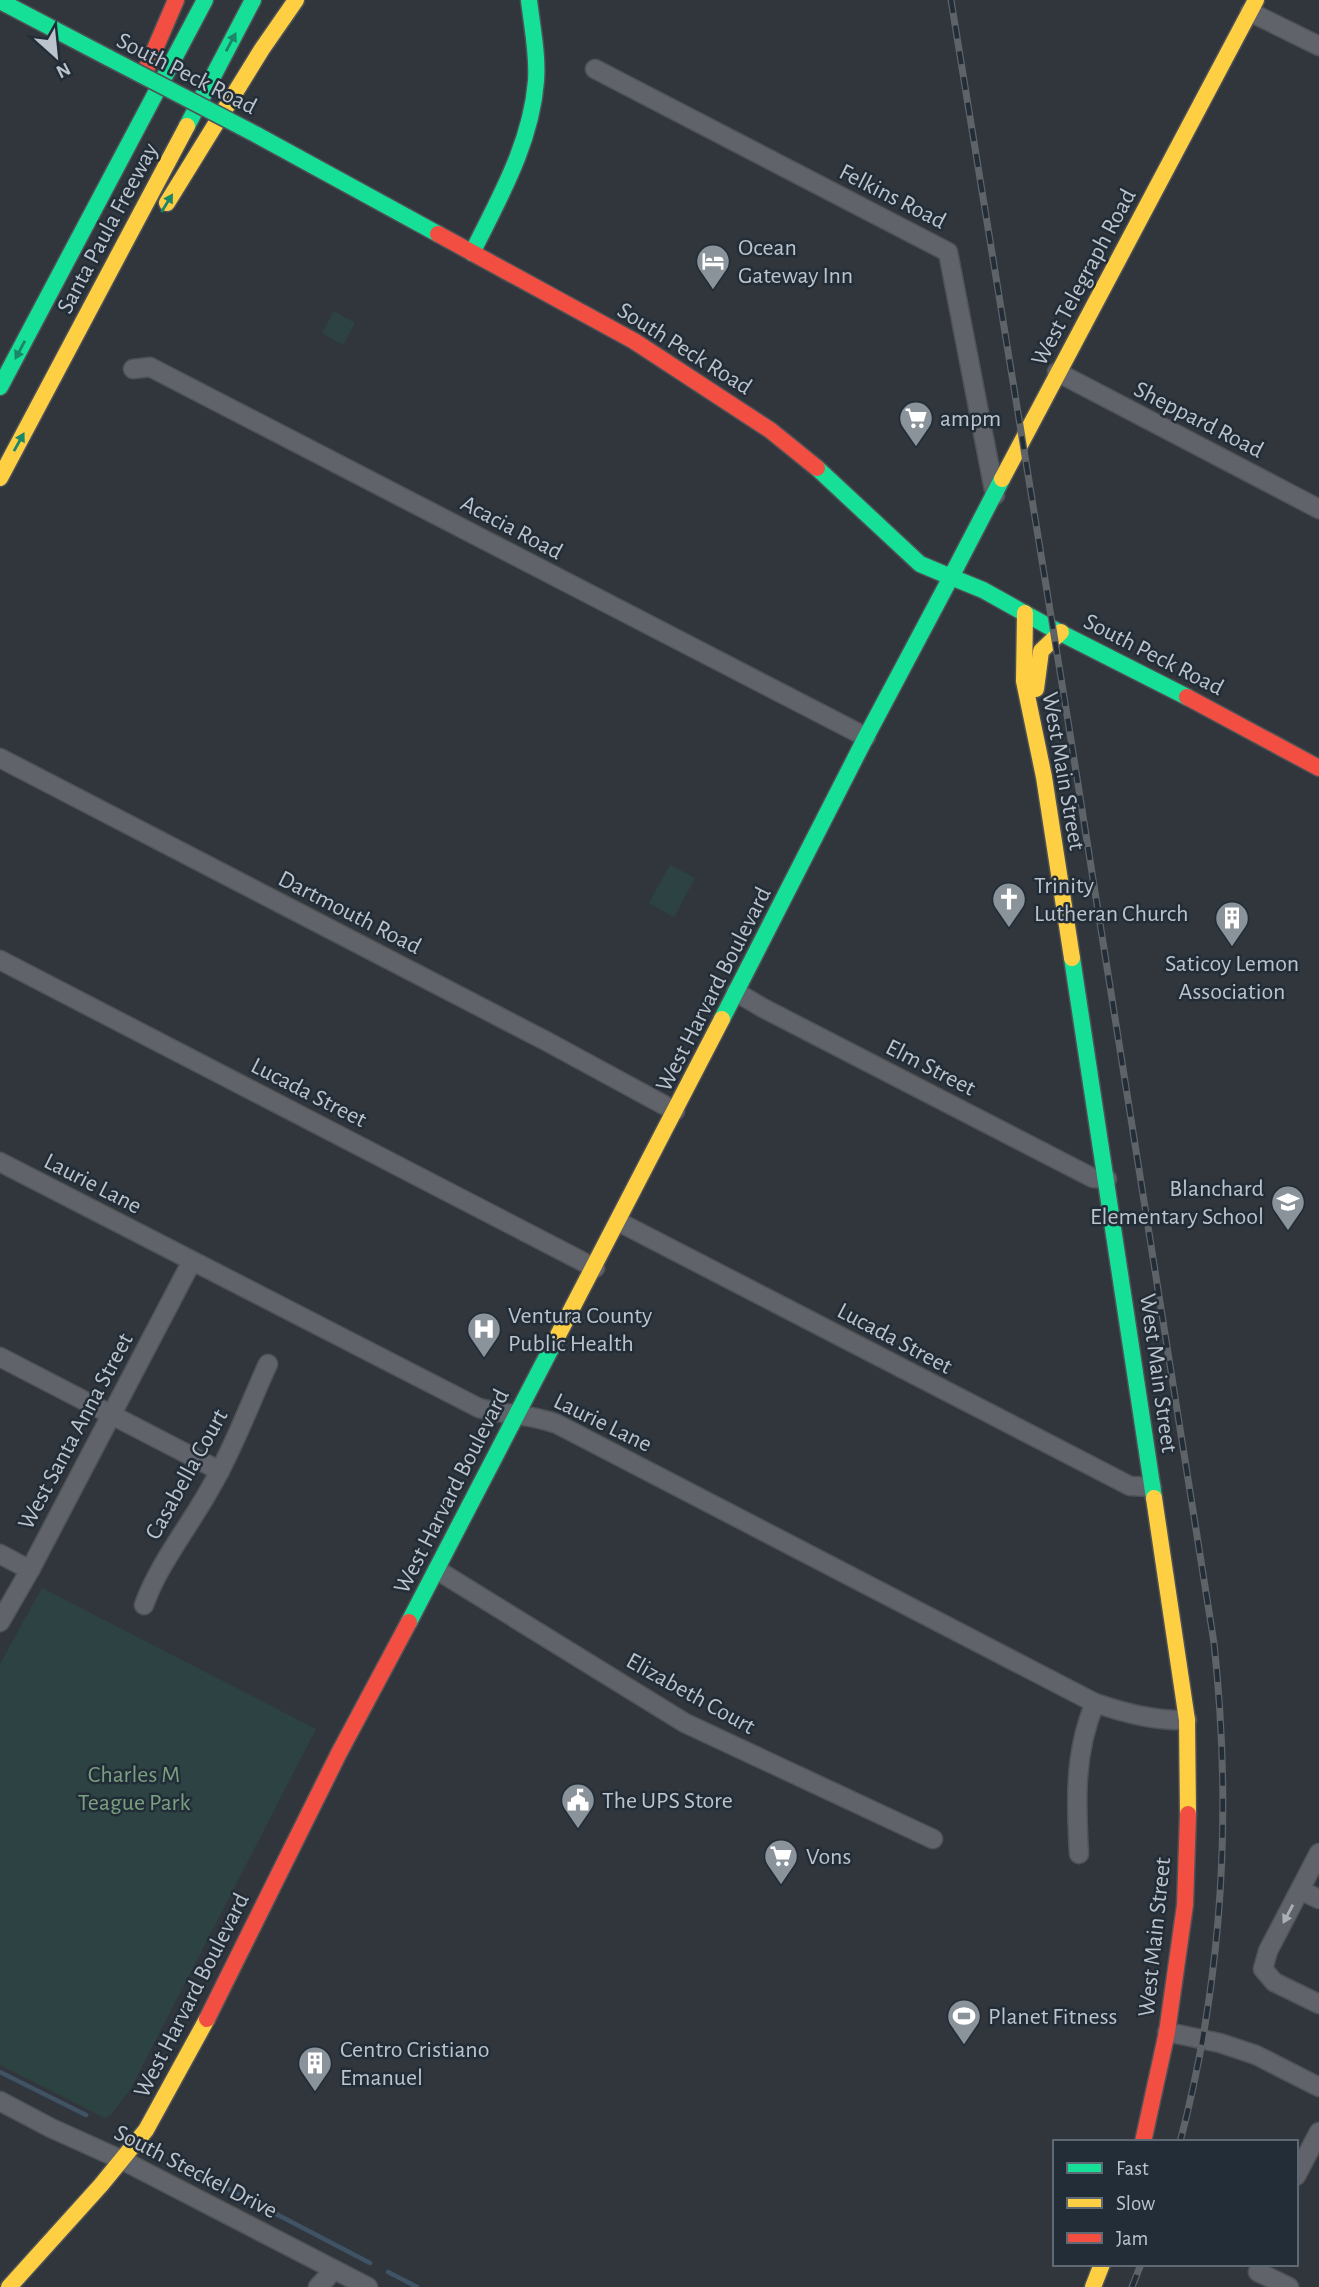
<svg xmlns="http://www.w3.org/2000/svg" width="1319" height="2287" viewBox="0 0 1319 2287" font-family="'Alegreya Sans',sans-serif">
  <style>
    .green { fill: #2d4343 }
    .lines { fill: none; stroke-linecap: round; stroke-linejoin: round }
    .stream { stroke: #3f5365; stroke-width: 4.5 }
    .street-casing { stroke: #4e5257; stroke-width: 21 }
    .fast-casing { stroke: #4e5257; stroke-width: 19 }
    .slow-casing { stroke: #4e5257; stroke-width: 19 }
    .jam-casing { stroke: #4e5257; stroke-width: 19 }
    .street { stroke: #60646a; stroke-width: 18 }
    .fast { stroke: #16e098; stroke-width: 16 }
    .slow { stroke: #ffcf43; stroke-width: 16 }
    .jam { stroke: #f24e42; stroke-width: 16 }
    .rail-casing { stroke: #5e6368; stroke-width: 7 }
    .rail { stroke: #222d38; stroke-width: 4.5; stroke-dasharray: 13; stroke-linecap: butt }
    .fast-bridge-casing { stroke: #4e5359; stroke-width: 19; stroke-linecap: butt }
    .fast-bridge { stroke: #16e098; stroke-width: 16 }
    .oneway { fill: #1c8668 }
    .oneway2 { fill: #a9b0b8 }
    .labels { text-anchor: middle; stroke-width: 5; stroke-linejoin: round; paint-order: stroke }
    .street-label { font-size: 24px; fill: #bbc3cc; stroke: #222d38 }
    .poi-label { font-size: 24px; fill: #bbc3cc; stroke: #222d38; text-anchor: start }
    .park-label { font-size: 24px; fill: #7ba080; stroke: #222d38 }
  </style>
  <rect width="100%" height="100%" fill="#30363c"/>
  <!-- green -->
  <g class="green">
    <polygon points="334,311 355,323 343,345 322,333"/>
    <polygon points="670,865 695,878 674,917 649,903"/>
    <polygon points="42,1588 316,1729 131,2088 111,2115 105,2118 0,2065 0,1664"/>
  </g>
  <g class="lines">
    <!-- stream -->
    <g class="stream">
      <polyline points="0,2072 86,2115"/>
      <polyline points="192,2170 370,2263"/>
      <polyline points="388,2272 417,2287"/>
    </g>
    <!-- street casing -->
    <g class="street-casing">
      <g id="street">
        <polyline points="1250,12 1319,46"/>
        <polyline points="595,69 948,252 995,495"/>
        <polyline points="133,369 150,367 866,737"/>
        <polyline points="1057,372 1319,509"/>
        <polyline points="0,758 546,1041 675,1111"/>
        <polyline points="0,960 595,1268"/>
        <polyline points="736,992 763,1008 1093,1178 1107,1179"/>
        <path d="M0,1162L479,1408C505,1415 531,1414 557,1424L1095,1703C1125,1713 1154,1721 1187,1720"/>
        <polyline points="619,1222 1130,1486 1152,1487"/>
        <polyline points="0,1357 220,1471"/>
        <polyline points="0,1554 30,1570"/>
        <polyline points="437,1570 685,1723 933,1839"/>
        <path d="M144,1605C159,1563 189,1527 211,1487C234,1448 249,1405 268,1364"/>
        <polyline points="0,1622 30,1570 192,1261"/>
        <polyline points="1319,1853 1268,1951 1263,1969 1274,1982 1319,2004"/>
        <path d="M1079,1854C1076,1802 1074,1752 1095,1703"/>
        <polyline points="1300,1890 1319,1899"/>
        <polyline points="1167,2032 1220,2043 1256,2055 1319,2087"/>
        <polyline points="0,2101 51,2128 122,2160 368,2287"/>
        <polyline points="1296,2176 1319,2132"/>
        <polyline points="1258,2272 1289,2287"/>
        <polyline points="318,2287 334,2270"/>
      </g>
    </g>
    <!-- fast casing -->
    <g class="fast-casing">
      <g id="fast">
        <polyline points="0,1 109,58"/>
        <polyline points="187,126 253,0"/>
        <polyline points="257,135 438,234"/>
        <path d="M472,253C499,198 531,144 536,81C538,54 532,27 529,0"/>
        <polyline points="0,387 205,0"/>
        <polyline points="1002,479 951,577 983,590 1053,629 1187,697"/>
        <polyline points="1072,958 1154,1498"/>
        <polyline points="722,1019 866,737 951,577 920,564 817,468"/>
        <polyline points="409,1622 556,1339"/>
      </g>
    </g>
    <!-- slow casing -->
    <g class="slow-casing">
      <g id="slow">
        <polyline points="167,203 262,49 296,0"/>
        <polyline points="0,478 187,126"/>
        <polyline points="1002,479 1256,0"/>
        <polyline points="1025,613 1024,681 1044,777 1072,958"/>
        <polyline points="1036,689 1041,651 1061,632"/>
        <polyline points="556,1339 722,1019"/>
        <polyline points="1154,1498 1187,1720 1188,1814"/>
        <polyline points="9,2287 101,2185 146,2130 207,2019"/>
        <polyline points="1093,2287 1102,2264"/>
      </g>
    </g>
    <!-- jam casing -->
    <g class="jam-casing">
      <g id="jam">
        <polyline points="145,72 176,0"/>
        <polyline points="438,234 634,341 770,430 817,468"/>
        <polyline points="1187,697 1319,768"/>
        <polyline points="207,2019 339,1753 409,1622"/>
        <polyline points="1143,2142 1167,2032 1185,1905 1188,1814"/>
      </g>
    </g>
    <!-- street -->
    <use href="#street" class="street"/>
    <!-- fast -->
    <use href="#fast" class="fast"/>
    <!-- slow -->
    <use href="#slow" class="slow"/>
    <!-- jam -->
    <use href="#jam" class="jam"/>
    <!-- rail casing -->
    <g class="rail-casing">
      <g id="rail">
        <path d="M951,0L1068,721L1214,1643C1232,1810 1223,1979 1180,2142"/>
        <polyline points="1132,2287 1141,2264"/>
      </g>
    </g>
    <!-- rail -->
    <use href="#rail" class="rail"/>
    <!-- fast-bridge casing -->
    <g class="fast-bridge-casing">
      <polyline id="fast-bridge" points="109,58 257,135"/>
    </g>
    <!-- fast-bridge -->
    <use href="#fast-bridge" class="fast-bridge"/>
  </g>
  <!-- one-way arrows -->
  <defs><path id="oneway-solid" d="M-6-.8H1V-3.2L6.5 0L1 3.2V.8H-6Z" transform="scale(1.75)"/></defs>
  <g class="oneway">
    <use href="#oneway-solid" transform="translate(231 42) rotate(-62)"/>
    <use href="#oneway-solid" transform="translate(167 203) rotate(-58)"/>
    <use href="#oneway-solid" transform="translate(20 350) rotate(118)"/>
    <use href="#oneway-solid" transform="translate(19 442) rotate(-61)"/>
  </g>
  <use class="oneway2" href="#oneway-solid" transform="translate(1288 1914) rotate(118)"/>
  <!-- icons -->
  <defs>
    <g id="hotel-pin" transform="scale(1.75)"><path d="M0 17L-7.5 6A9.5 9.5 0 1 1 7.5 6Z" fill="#8a929a" stroke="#222d38"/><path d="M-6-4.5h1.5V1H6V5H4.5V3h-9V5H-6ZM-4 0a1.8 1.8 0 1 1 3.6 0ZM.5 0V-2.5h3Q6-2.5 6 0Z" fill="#fff"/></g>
    <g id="supermarket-pin" transform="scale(1.75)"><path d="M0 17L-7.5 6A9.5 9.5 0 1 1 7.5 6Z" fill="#8a929a" stroke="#222d38"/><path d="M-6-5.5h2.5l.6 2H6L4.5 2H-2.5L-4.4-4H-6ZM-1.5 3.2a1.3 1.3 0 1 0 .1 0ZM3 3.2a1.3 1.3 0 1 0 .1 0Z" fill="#fff"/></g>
    <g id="church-pin" transform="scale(1.75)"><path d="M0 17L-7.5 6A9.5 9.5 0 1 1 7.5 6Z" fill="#8a929a" stroke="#222d38"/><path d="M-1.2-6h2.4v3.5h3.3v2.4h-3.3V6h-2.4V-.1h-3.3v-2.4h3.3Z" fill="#fff"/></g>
    <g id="building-pin" transform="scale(1.75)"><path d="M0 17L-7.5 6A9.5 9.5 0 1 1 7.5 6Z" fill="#8a929a" stroke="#222d38"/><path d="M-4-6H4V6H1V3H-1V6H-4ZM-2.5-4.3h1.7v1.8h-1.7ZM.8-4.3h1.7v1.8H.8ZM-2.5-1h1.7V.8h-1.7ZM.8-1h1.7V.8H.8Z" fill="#fff"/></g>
    <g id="school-pin" transform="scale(1.75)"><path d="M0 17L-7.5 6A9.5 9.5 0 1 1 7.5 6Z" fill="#8a929a" stroke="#222d38"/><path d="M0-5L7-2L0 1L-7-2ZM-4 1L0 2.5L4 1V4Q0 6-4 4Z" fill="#fff"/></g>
    <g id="hospital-pin" transform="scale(1.75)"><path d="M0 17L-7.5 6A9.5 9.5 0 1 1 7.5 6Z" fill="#8a929a" stroke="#222d38"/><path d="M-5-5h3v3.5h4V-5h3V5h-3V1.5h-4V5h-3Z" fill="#fff"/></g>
    <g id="civic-pin" transform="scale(1.75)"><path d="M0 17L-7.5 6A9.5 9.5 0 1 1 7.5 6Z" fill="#8a929a" stroke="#222d38"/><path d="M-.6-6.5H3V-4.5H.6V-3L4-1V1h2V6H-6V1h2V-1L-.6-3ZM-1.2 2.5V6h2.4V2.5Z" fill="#fff"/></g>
    <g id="stadium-pin" transform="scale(1.75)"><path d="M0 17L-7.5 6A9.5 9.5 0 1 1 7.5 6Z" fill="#8a929a" stroke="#222d38"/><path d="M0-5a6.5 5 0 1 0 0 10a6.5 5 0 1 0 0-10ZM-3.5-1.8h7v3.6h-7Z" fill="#fff"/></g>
  </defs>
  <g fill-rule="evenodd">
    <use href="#hotel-pin" x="713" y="261"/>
    <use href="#supermarket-pin" x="916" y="418"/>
    <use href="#church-pin" x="1009" y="899"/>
    <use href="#building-pin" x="1232" y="918"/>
    <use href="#school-pin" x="1288" y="1202"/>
    <use href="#hospital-pin" x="484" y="1329"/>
    <use href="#civic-pin" x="578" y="1800"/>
    <use href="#supermarket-pin" x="781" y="1856"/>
    <use href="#stadium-pin" x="964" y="2016"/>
    <use href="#building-pin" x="315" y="2063"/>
  </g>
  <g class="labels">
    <!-- street labels -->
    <g class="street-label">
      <text transform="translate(187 73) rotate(27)" y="8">South Peck Road</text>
      <text transform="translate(893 196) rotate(27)" y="8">Felkins Road</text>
      <text transform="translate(107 228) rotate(-62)" y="8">Santa Paula Freeway</text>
      <text transform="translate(1083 277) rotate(-62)" y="8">West Telegraph Road</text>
      <text transform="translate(685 348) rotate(32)" y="8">South Peck Road</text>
      <text transform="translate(1199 419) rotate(27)" y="8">Sheppard Road</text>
      <text transform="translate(512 527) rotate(28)" y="8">Acacia Road</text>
      <text transform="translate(1154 654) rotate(27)" y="8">South Peck Road</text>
      <text transform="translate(1064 771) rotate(80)" y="8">West Main Street</text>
      <text transform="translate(350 912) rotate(27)" y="8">Dartmouth Road</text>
      <text transform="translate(713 989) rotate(-63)" y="8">West Harvard Boulevard</text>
      <text transform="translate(931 1067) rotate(27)" y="8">Elm Street</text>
      <text transform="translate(309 1092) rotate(27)" y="8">Lucada Street</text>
      <text transform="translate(93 1183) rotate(27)" y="8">Laurie Lane</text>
      <text transform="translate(895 1338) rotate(28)" y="8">Lucada Street</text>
      <text transform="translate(1159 1373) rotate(82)" y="8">West Main Street</text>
      <text transform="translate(603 1422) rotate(26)" y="8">Laurie Lane</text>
      <text transform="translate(75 1431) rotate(-62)" y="8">West Santa Anna Street</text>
      <text transform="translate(186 1474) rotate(-61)" y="8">Casabella Court</text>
      <text transform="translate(451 1491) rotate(-63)" y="8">West Harvard Boulevard</text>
      <text transform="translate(691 1693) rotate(29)" y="8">Elizabeth Court</text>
      <text transform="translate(1154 1937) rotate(-84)" y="8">West Main Street</text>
      <text transform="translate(191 1995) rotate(-63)" y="8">West Harvard Boulevard</text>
      <text transform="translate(196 2171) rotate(27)" y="8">South Steckel Drive</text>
    </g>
    <!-- poi labels -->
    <g class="poi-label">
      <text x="738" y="255">Ocean<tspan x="738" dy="28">Gateway Inn</tspan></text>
      <text x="940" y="426">ampm</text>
      <text x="1034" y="893">Trinity<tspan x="1034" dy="28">Lutheran Church</tspan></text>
      <text x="1232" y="971" text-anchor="middle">Saticoy Lemon<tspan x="1232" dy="28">Association</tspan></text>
      <text x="1264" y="1196" text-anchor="end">Blanchard<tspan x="1264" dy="28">Elementary School</tspan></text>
      <text x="508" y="1323">Ventura County<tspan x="508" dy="28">Public Health</tspan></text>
      <text x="602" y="1808">The UPS Store</text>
      <text x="806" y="1864">Vons</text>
      <text x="988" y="2024">Planet Fitness</text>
      <text x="340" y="2057">Centro Cristiano<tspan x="340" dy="28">Emanuel</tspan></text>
    </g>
    <!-- park labels -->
    <g class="park-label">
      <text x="134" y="1782">Charles M<tspan x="134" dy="28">Teague Park</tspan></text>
    </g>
  </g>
  <!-- legend -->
  <rect x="1053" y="2140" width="245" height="126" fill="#222d38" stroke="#5f6973" stroke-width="2"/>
  <rect x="1067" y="2163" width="35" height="10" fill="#16e098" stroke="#5f6973" stroke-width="2"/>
  <text x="1116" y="2175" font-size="21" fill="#bbc3cc">Fast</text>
  <rect x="1067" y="2198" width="35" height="10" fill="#ffcf43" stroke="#5f6973" stroke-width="2"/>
  <text x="1116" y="2210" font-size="21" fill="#bbc3cc">Slow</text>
  <rect x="1067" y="2233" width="35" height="10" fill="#f24e42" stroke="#5f6973" stroke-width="2"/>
  <text x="1116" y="2245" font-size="21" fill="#bbc3cc">Jam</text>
  <!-- north arrow -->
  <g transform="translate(56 56) rotate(153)" stroke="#222d38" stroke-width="5" paint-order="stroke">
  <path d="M0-5L12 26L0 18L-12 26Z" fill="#bbc3cc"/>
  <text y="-10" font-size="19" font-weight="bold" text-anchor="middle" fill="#bbc3cc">N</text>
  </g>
</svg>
